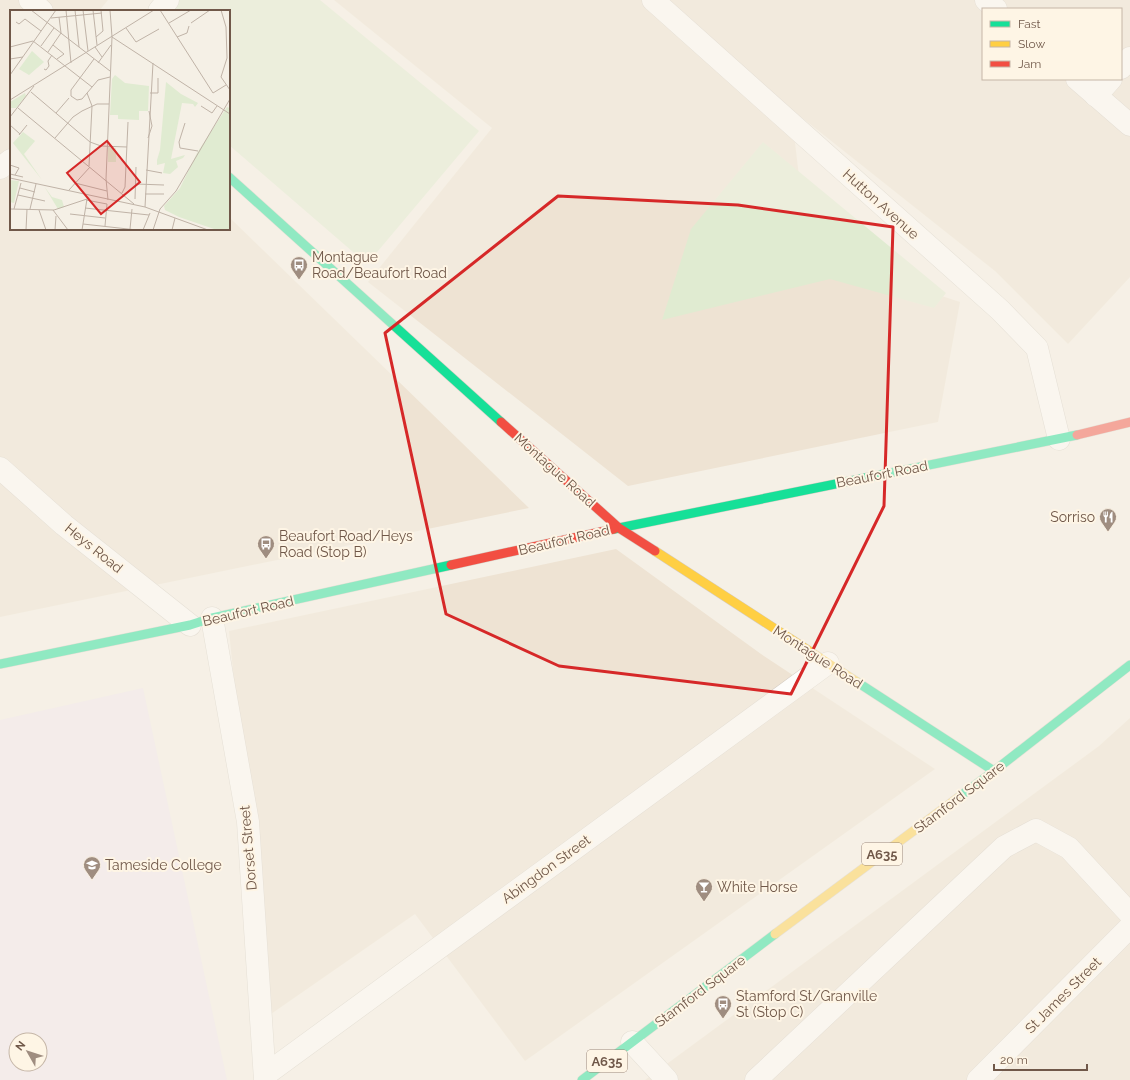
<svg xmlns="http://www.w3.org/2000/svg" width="1130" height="1080" viewBox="0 0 1130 1080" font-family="Raleway,sans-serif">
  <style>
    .residential { fill: #eee3d3; fill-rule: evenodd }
    .education { fill: #f1e6ef; fill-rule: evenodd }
    .green { fill: #e0ebd1 }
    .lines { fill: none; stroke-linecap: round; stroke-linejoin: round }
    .street-casing { stroke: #d3cbc2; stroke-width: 23 }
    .fast-casing { stroke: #d5ccc3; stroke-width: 10 }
    .slow-casing { stroke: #d5ccc3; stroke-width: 10 }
    .jam-casing { stroke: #d5ccc3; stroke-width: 10 }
    .street { stroke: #fefdfb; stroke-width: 22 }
    .fast { stroke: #16e098; stroke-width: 9 }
    .slow { stroke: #ffcf43; stroke-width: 9 }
    .jam { stroke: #f24e42; stroke-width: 9 }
    .marked { fill: none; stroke: #d62828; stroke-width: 3; stroke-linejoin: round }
    .labels { text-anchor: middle; stroke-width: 4; stroke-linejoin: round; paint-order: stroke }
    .shield { fill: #fef5e5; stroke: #9b8778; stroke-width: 1 }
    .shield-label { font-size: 13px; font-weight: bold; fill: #705849 }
    .street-label { font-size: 14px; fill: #705849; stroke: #fef5e5 }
    .poi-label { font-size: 14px; fill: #705849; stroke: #fef5e5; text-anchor: start }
    .inset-road { fill: none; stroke: #c0b3a7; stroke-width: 1 }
    .view { fill: #d62828; fill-opacity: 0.15; stroke: #d62828; stroke-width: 2 }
    .inset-edge { fill: none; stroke: #705849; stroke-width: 2 }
  </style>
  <rect width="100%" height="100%" fill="#f5f0e6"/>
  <!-- residential -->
  <g class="residential">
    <polygon points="0,0 108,0 99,11 11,11 11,229 229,229 229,217 529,508 0,617"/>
    <path d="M334,0H1130V277L1068,344L995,271L791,109L808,252L960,302L938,422L628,486L368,282L492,128ZM983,9H1121V79H983Z"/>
    <polygon points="616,549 761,654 935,769 525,1061 415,914 271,1014 261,943 229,631"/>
    <polygon points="1130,718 1130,1080 645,1080 1099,746"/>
  </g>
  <!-- education -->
  <path class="education" d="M143,688L227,1080H0V720ZM16,1040H40V1064H16Z"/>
  <!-- green -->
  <g class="green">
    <polygon points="177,0 320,0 479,131 367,264 229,145 229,11 168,11"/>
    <polygon points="763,142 946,293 934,308 830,279 662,320 691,229"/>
  </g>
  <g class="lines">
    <!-- street casing -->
    <g class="street-casing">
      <g id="street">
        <polyline points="30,0 42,11"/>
        <polyline points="653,0 1000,310 1037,348 1059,439"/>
        <polyline points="986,0 996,9"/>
        <polyline points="159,11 168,0"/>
        <polyline points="1121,68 1130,58"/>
        <polyline points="1077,79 1130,125"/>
        <polyline points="1096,96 1111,79"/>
        <polyline points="0,168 11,160"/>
        <polyline points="0,468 64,525 190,625"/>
        <polyline points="212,618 248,822 265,1080"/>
        <polyline points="632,1042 667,1080"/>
        <polyline points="265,1075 828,663"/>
        <polyline points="756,1080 1004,847 1036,830 1069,848 1130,914"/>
        <polyline points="978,1080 1130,927"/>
      </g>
    </g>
    <!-- fast casing -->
    <g class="fast-casing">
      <g id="fast">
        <polyline points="229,177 501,422"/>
        <polyline points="614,529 1077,435"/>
        <polyline points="0,664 190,625 212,618 451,565"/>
        <polyline points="857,682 994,771"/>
        <polyline points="959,797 994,771 1130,665"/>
        <polyline points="582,1080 775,934"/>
      </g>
    </g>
    <!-- slow casing -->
    <g class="slow-casing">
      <g id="slow">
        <polyline points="655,551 857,682"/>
        <polyline points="775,934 959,797"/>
      </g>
    </g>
    <!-- jam casing -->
    <g class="jam-casing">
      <g id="jam">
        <polyline points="501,422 619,528 655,551"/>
        <polyline points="1077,435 1130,422"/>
        <polyline points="451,565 614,529"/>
      </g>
    </g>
    <!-- street -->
    <use href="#street" class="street"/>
    <!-- fast -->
    <use href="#fast" class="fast"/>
    <!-- slow -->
    <use href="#slow" class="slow"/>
    <!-- jam -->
    <use href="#jam" class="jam"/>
  </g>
  <!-- marked area -->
  <path d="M0 0H1130V1080H0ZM558,196L738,205L893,227L884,506L791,694L559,666L446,614L385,333Z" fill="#f5f0e6" fill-opacity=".55" fill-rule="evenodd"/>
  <path class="marked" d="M558,196L738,205L893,227L884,506L791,694L559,666L446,614L385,333Z"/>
  <!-- icons -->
  <defs>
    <g id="bus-pin" transform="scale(0.9)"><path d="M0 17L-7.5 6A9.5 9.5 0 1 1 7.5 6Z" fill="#9f8d80" stroke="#fef5e5"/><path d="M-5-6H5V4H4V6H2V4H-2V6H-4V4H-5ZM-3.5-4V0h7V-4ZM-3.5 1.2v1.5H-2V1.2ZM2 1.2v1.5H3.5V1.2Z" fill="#fff"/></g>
    <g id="restaurant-pin" transform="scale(0.9)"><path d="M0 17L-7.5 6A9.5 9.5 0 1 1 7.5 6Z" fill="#9f8d80" stroke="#fef5e5"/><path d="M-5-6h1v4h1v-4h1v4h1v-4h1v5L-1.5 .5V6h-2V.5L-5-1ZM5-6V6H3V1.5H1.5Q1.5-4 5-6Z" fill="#fff"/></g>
    <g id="university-pin" transform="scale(0.9)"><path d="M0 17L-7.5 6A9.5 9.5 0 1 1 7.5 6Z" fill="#9f8d80" stroke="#fef5e5"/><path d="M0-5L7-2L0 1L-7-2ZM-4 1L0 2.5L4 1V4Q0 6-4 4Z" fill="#fff"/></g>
    <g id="bar-pin" transform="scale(0.9)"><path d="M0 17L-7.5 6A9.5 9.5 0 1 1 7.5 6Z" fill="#9f8d80" stroke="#fef5e5"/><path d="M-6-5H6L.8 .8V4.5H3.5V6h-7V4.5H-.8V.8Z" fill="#fff"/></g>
  </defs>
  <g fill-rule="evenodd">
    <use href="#bus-pin" x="299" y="265"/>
    <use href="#restaurant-pin" x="1108" y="517"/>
    <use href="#bus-pin" x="266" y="544"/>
    <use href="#university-pin" x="92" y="865"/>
    <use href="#bar-pin" x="704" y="887"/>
    <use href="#bus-pin" x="723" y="1004"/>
  </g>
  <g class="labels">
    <!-- shield labels -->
    <g class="shield">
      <rect x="862" y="843" width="40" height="22" rx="3"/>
      <rect x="587" y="1050" width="40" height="22" rx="3"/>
    </g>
    <g class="shield-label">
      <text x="882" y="859">A635</text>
      <text x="607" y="1066">A635</text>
    </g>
    <!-- street labels -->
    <g class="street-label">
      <text transform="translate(881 204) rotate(42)" y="5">Hutton Avenue</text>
      <text transform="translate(555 470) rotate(42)" y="5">Montague Road</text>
      <text transform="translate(882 474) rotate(-11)" y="5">Beaufort Road</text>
      <text transform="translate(564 540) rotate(-13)" y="5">Beaufort Road</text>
      <text transform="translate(94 548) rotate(39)" y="5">Heys Road</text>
      <text transform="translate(248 611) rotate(-13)" y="5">Beaufort Road</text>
      <text transform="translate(818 657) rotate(33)" y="5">Montague Road</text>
      <text transform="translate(959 797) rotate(-37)" y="5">Stamford Square</text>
      <text transform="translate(248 848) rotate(-95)" y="5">Dorset Street</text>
      <text transform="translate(546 869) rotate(-36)" y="5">Abingdon Street</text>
      <text transform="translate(700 991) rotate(-37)" y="5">Stamford Square</text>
      <text transform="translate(1063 995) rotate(-45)" y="5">St James Street</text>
    </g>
    <!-- poi labels -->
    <g class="poi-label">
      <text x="312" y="262">Montague<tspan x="312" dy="16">Road/Beaufort Road</tspan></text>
      <text x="1095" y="522" text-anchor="end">Sorriso</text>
      <text x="279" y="541">Beaufort Road/Heys<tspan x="279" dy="16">Road (Stop B)</tspan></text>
      <text x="105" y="870">Tameside College</text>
      <text x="717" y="892">White Horse</text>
      <text x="736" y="1001">Stamford St/Granville<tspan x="736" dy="16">St (Stop C)</tspan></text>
    </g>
  </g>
  <!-- overview -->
  <g transform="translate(10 10)">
    <rect width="220" height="220" fill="#f5f0e6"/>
    <path d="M22,41L34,52L19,65L9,59ZM105,65L115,73L139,76L138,101H129V110L108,109V105H100L102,69ZM156,72L171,84L188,93L185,97L183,94L172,93L161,149L175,145L173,148L166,151L168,157L160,164L153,163L155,153L147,155V150L150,140ZM15,83L16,86L6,98H0V92ZM217,97L220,98V220H207L169,207L155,200L154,196L170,178L187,143ZM13,122L25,131L14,144L32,170L3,133ZM98,137L106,138V152H98ZM0,170L9,171L4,193L0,192ZM34,176L42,187L52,190L54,197L48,199Z" fill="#e0ebd1"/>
    <path class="inset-road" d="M21,0L100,61M56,0L61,53M65,0L69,37M73,0L78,41M83,0L87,35M100,0L102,27M150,0L203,83L216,75M211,0L216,17L217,48L211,67L220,80M41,8L92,3M6,12L9,14L15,9L31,21M159,13L181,0M181,13L200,0M116,18L126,32L149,19M86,27L93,21L91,0M102,27L220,104M167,27L177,23L179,16M43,35L54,44L47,49M31,36L44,18M0,37L23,31L82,77M85,37L92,47M38,42L51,23L49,7M0,49L13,47M84,49L61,80V86L67,90L72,89L88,70L100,67M88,53L101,35M34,59L36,60L39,56L38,51L42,45M0,65L46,0M21,82L80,132L91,136L117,137M77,83L82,96L79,156M140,83H148V68M0,90L144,0M191,96L202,103L207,96M8,98L124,194M46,103L59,88M0,107L24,76M175,113L169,132L170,138L188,141M0,115L10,124M9,125L17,115M45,128L63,107L72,101L87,94H99M138,128L142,116L139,101M0,155L9,158L5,165M136,160L152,163M0,164L13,167M0,168L135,197L198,220M65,173L97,181M126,174L154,175M10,178L25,182M59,180L80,157M112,183L115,177L118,112M135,184H154M8,185L35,191M125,189L126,157M76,190L97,194L95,216M98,190L96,169L102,27M135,197L143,53M75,198L139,205M0,199L44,200L77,189M4,199L11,173M20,199L26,174M29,200L36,220M43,200L58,220M60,204L95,208M73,214L127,220M120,219L122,199M16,220L17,199M45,220L46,206M72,220L77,189M133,220L140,203M143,220L150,199L166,181L220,89M162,220L165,208"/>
    <path class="view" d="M97,131L130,172L91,204L57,163Z"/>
    <rect width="220" height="220" class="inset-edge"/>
  </g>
  <!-- legend -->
  <rect x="982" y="8" width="140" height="72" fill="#fef5e5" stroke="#c5b6a7"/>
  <rect x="990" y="21" width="20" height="6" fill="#16e098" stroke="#c5b6a7"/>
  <text x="1018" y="28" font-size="12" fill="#705849">Fast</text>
  <rect x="990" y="41" width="20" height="6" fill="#ffcf43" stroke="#c5b6a7"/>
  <text x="1018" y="48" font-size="12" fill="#705849">Slow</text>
  <rect x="990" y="61" width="20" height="6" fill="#f24e42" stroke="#c5b6a7"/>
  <text x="1018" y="68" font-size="12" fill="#705849">Jam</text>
  <!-- north arrow -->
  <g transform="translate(28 1052) rotate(309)"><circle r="19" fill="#fef5e5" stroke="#c5b6a7"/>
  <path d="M0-3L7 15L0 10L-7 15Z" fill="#9f8d80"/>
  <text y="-6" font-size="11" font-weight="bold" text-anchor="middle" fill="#705849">N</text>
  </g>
  <!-- scale -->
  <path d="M994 1064v6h93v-6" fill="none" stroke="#705849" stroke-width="2"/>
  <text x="1000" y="1064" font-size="12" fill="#705849" stroke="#fef5e5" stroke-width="3" paint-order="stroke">20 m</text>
</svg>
